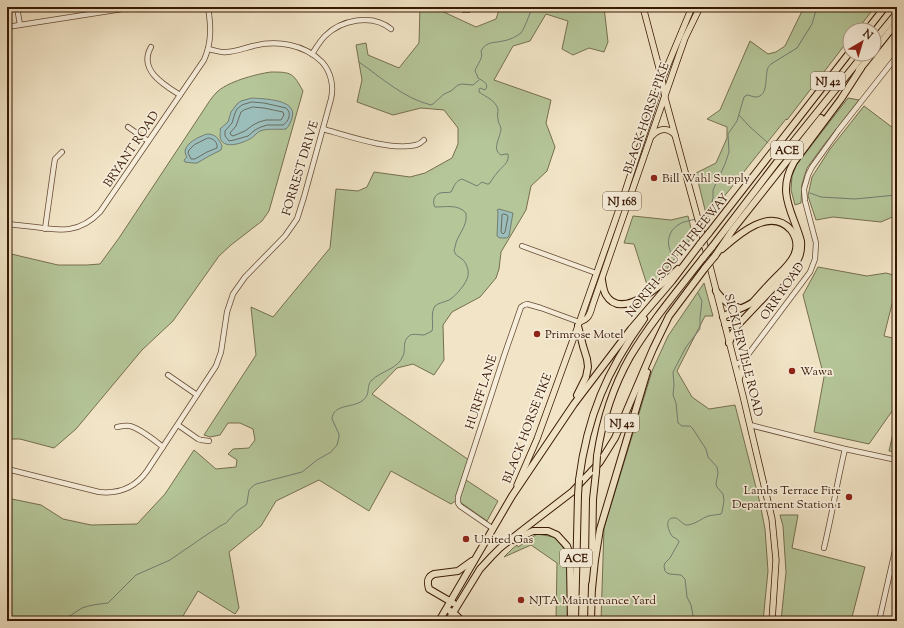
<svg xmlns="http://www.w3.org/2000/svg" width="904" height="628" viewBox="0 0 904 628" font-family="'Sorts Mill Goudy',serif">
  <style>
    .green { fill: #b5c699; stroke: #766f4f }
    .water { fill: #9cbebb; stroke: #747c72 }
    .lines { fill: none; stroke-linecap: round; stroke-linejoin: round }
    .shore { stroke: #6a6b60; stroke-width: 1 }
    .stream { stroke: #747c72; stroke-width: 1 }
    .minor-casing { stroke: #664b36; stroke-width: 6 }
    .major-casing { stroke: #381805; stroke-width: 7 }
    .highway-casing { stroke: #381805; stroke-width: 8 }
    .minor { stroke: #f7eedb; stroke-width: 4.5 }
    .major { stroke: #f2e5c7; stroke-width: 5.5 }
    .highway { stroke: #f2e5c7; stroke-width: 6 }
    .highway-bridge-casing { stroke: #381805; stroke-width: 8; stroke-linecap: butt }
    .highway-bridge { stroke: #f2e5c7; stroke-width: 6 }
    .poi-dot { fill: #8f2418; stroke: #f7eedb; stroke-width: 1.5 }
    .labels { text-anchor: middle; stroke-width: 3.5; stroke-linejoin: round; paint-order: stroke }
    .shield { fill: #f7eedb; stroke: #715845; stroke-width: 1 }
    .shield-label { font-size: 11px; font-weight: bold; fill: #381805 }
    .street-label { font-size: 12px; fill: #381805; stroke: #f7eedb }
    .poi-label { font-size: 12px; fill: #381805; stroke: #f7eedb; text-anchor: start }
  </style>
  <rect width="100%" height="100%" fill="#f2e5c7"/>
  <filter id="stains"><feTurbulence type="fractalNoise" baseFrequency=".005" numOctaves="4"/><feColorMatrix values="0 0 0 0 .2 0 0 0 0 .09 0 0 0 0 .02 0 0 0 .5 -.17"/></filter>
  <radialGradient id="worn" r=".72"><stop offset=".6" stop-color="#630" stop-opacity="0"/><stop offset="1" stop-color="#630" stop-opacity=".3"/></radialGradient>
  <!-- green -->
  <g class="green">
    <polygon points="420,7 433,7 476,27 496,19 500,7 604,7 608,42 604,52 589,48 573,55 562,49 568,21 546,14 530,41 513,46 494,80 551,100 546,123 555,147 547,171 531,186 526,210 501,252 499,269 496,278 480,297 452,312 443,325 444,360 434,375 413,364 397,368 372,394 469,460 463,478 498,501 487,521 457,500 451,504 391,471 369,511 319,480 276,501 261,526 229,552 239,608 235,614 198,591 180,621 7,621 7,498 41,505 63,519 91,525 137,524 165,494 194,450 216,469 236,467 237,460 228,454 233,449 249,448 255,440 253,429 240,423 228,423 220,435 210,437 204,435 256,355 251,307 273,317 330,248 336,189 358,191 367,187 374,172 410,177 425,173 452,158 458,144 458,128 444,110 421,108 393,115 357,102 362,80 356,45 366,43 368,55 399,68 419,43"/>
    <polygon points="804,7 875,7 857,30 850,30 850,38 787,120 786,119 707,218 696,173 716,163 727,138 727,127 707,119 720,110 750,41 768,54 776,52 785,46"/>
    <path d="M271,72C292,72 293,73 303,91L269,211L262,221L231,245L219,256L173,321L142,350L76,429L54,448L20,439H7V322L8,320H7V253L58,265H87L100,264L119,238L203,111C207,105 211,98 216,93C226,82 256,74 271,72Z"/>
    <polygon points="848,98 859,100 823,146 807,168 802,184 801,203 795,205 791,190 792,176 797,164"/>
    <polygon points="864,106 897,131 897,215 881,222 833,217 816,220 808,196 812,177 830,149"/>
    <polygon points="633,216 671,220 688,216 693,236 649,291 634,244 624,243"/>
    <polygon points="818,267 867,276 886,273 897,276 897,285 896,288 884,336 897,339 897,404 869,444 814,432 824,377 803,295"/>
    <polygon points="704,283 713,316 705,316 677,371 692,397 709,409 735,405 760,503 765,529 768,571 763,621 601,621 604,528 652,371 668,336"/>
    <polygon points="897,425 897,452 889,451 894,429"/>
    <polygon points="780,515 798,515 792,548 865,567 851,621 781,621 786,572 783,526"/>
    <polygon points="537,534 555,537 565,550 569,549 567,621 556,621 557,563 531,545 504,557 512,549 517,545 518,547"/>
  </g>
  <!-- water -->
  <g class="water">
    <path d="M252,98C264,99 298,99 292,118C291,122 289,126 286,129C277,130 268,128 260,131C256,133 254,137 250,139C242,143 222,151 220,136C220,133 221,131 220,129L228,122L231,112L237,104L241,101Z"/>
    <path d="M207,134C216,134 219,139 222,146L221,150L209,156L197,163H193L185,162L184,160L187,157C179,146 198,137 207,134Z"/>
    <polygon points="499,209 513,213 509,236 507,238 500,238 497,236 498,212 497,210"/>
  </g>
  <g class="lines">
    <!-- shore -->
    <g class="shore">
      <path d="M252,102L264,103L286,108C292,113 289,121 283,125H267L261,127L255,130L248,136L234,140L229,141L225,136V131L232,123L235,113L237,109L242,105Z"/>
      <polygon points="253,107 264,108 283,112 284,115 281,120 266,120 259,122 253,125 245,131 233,136 231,135 230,133 236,126 241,112 244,110"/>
      <path d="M208,138C213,138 218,142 217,148L207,152L195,159H191L188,153L189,150L194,145Z"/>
      <polygon points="504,214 507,215 508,217 505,232 503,234 501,232 502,216 502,215"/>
    </g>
    <!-- stream -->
    <g class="stream">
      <path d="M359,62C382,78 403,98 431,105L433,104L444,94L451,91L458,85L462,84L473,85L479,80"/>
      <polyline points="739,115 749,126 768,143"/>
      <polyline points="810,193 821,197 855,199 896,195 897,194"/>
      <path d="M699,218L705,215L711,206L713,198V190L725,164L729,152L728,134L737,121L744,97L747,95C749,95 753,97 756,97C768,96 765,80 767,72C767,68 769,66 771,64L797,48L812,24L817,7"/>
      <path d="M674,258C666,247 666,233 678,225C683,221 690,221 696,219"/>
      <path d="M62,621C69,617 75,612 82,608C89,605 100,604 108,603L136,575L170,560L199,540L220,526L226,523L237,511L246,505L247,503L249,490L253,486L256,484L302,472L317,460L331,452L337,445L339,437V434L332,419C333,404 352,408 362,401C372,394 365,386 372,380C381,371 398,369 403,356C406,350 402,341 409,336C412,333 419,335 424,335C427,334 429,332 432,331C434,324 430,313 435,306C438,303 445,302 449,300C456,296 466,284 468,276C469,271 467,263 462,259C460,257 456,256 455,253C454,252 454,249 455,247C457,234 468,227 466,213C458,204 446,207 435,207C432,202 434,195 440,193C444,192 448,193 451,192C454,187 455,181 462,179L477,186L482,182L487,184H489C492,180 494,176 497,173C501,167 510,163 508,154H506L501,155C491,149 501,137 501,128C500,125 498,122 498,119C497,116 498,112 498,109C495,100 486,97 479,92V90L480,88L485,90C490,84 483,81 478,78L477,75L475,71C477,64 484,58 481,51C486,41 495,43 503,41C509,40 516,37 521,33C525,28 529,14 533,7"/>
      <path d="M694,621L691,605L687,597L685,579L681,575L670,574L667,573L665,571L664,566L665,563L670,558L679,542L678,540C677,539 674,537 673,537C669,533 664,520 672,518C679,516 682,526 688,525C696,524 702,518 708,516C712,515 717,515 721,514L722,512L724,501L723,494L717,487L716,484L718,473L717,467L708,457L706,449L693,429L690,426H682L678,423L676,403L673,395L674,385L673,372L686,347L700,329V318L702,301L698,293"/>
    </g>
    <!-- minor casing -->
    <g class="minor-casing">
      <g id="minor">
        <polyline points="17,7 20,25"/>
        <polyline points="457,7 464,10 468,10"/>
        <polyline points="7,27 135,7"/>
        <path d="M151,47C138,70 164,85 180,95"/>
        <path d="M312,54C316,48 320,41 325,36C341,20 372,13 391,29"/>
        <polyline points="128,127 148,141"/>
        <path d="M323,129C348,136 391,151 416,145C420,144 422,142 424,140"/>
        <path d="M7,224C16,225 26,226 35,227C61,231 80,233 100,212L204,60C212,42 211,26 208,7"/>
        <polyline points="45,229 54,165 55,159 62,152"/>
        <polyline points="522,246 596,273"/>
        <polyline points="735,365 744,360 810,272 815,259 816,243 805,201 804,189 808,175 812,167 838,131 897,56"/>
        <polyline points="168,375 197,395"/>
        <polyline points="178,425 198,439 201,440 209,441"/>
        <polyline points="750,425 845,449 897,460"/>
        <path d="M117,427C122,426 126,425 130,426C141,429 154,440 163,447"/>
        <path d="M7,469L99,492C118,494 135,488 147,471L216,366L221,352L227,312L233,294L245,277L285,236L297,219L304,197L331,99C334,86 331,72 322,62C304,44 277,40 253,46C245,48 235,52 226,52C220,53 214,50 208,49"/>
        <polyline points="492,528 460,506 458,503 458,497 504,356 521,307 524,305 527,304 541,308 579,322"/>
        <path d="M824,548C832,515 837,482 845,449"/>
        <polyline points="879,621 897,542"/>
      </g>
    </g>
    <!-- major casing -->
    <g class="major-casing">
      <g id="major">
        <polyline points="643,7 662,79 665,98 699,223 743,396 772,519 776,560 772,621"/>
        <path d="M652,136C659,128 668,127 675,135"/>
        <path d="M579,322C590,319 590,313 593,304L679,55L685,38L700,7"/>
        <polyline points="739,379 742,371 742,366 744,360"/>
        <polyline points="517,485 537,439 578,326 622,201 662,79 692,7"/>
      </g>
    </g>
    <!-- highway casing -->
    <g class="highway-casing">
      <g id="highway">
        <polyline points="867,30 885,7"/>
        <polyline points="874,41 897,13"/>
        <polyline points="874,51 897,22"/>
        <polyline points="859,70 872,54"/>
        <polyline points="709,233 850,52"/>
        <polyline points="712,247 777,162 864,54"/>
        <path d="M722,249C738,235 770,206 791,230C796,237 798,245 795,253C792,263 781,272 774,279C767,286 760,294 753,302C744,309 732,310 723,317"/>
        <polyline points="715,256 734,228 821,118"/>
        <path d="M602,280C603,285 603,290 606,295C622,322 665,282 678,269"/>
        <path d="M716,291C723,300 729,306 740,308"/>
        <polyline points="725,324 734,324 740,322"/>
        <path d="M729,343L733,333L737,326L791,269C799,260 802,253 801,241C793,212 776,193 794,162L841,99L861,68"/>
        <polyline points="577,395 586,377 588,367 587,359 583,346 578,326"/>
        <path d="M597,456C602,422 613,387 630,357C651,322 678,290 703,258"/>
        <path d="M579,480C587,417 607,370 644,319"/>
        <polyline points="514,540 533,531 548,531 557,535 567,546 569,552 570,564 571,621"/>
        <polyline points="592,558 593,499 596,472"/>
        <polyline points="592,589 595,560 600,529 647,372"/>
        <path d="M453,603L429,589C427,582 427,577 434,574L458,571L472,561"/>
        <polyline points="450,611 457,616 462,621"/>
        <polyline points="439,621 512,496 574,404 631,329 672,281 700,244"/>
        <polyline points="448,621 480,569 492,556 500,548 520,532 572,492 600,462 615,438 653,349 669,316 705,268"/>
        <polyline points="575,621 578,495"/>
        <polyline points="591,621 592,585"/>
      </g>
    </g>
    <!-- minor -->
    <use href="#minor" class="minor"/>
    <!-- major -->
    <use href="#major" class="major"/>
    <!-- highway -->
    <use href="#highway" class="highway"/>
    <!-- highway-bridge casing -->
    <g class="highway-bridge-casing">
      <g id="highway-bridge">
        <polyline points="700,244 709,233"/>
        <polyline points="703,258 712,247"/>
        <polyline points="705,268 715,256"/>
        <polyline points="596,472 597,456"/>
        <polyline points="578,495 579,480"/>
      </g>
    </g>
    <!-- highway-bridge -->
    <use href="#highway-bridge" class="highway-bridge"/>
  </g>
  <!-- markers -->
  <g class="poi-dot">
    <circle cx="654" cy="178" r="4"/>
    <circle cx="537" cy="334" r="4"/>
    <circle cx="792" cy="371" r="4"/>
    <circle cx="849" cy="497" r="4"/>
    <circle cx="466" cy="539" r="4"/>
    <circle cx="521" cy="600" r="4"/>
  </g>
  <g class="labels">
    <!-- shield labels -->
    <g class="shield">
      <rect x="811" y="72" width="34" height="18" rx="3"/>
      <rect x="771" y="141" width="32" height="18" rx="3"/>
      <rect x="603" y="192" width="38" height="18" rx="3"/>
      <rect x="605" y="414" width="34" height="18" rx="3"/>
      <rect x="560" y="549" width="32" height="18" rx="3"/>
    </g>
    <g class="shield-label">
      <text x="828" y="85">NJ 42</text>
      <text x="787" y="154">ACE</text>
      <text x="622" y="205">NJ 168</text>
      <text x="622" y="427">NJ 42</text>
      <text x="576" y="562">ACE</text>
    </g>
    <!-- street labels -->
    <g class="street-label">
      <text transform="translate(646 118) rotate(-71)" y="4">BLACK HORSE PIKE</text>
      <text transform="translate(131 149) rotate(-56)" y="4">BRYANT ROAD</text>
      <text transform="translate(300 168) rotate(-73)" y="4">FORREST DRIVE</text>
      <text transform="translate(677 255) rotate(-51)" y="4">NORTH-SOUTH FREEWAY</text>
      <text transform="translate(782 291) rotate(-55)" y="4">ORR ROAD</text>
      <text transform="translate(744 355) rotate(76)" y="4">SICKLERVILLE ROAD</text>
      <text transform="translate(481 392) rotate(-72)" y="4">HURFF LANE</text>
      <text transform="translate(527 428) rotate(-69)" y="4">BLACK HORSE PIKE</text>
    </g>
    <!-- poi labels -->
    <g class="poi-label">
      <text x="662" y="182">Bill Wahl Supply</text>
      <text x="545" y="338">Primrose Motel</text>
      <text x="800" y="375">Wawa</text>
      <text x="841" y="494" text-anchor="end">Lambs Terrace Fire<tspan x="841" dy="14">Department Station 1</tspan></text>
      <text x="474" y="543">United Gas</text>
      <text x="529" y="604">NJTA Maintenance Yard</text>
    </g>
  </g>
  <!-- margin -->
  <rect width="904" height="628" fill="none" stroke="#f2e5c7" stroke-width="24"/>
  <rect x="8" y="8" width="888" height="612" fill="none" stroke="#381805" stroke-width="2"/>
  <rect x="12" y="12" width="880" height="604" fill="none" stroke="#381805"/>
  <!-- north arrow -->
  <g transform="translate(862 42) rotate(38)"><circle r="19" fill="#f7eedb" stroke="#ab9885"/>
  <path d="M0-3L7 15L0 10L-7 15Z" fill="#8f2418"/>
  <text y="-6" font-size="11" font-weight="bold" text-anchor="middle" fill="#381805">N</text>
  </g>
  <rect width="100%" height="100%" filter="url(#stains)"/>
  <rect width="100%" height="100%" fill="url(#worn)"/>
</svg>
